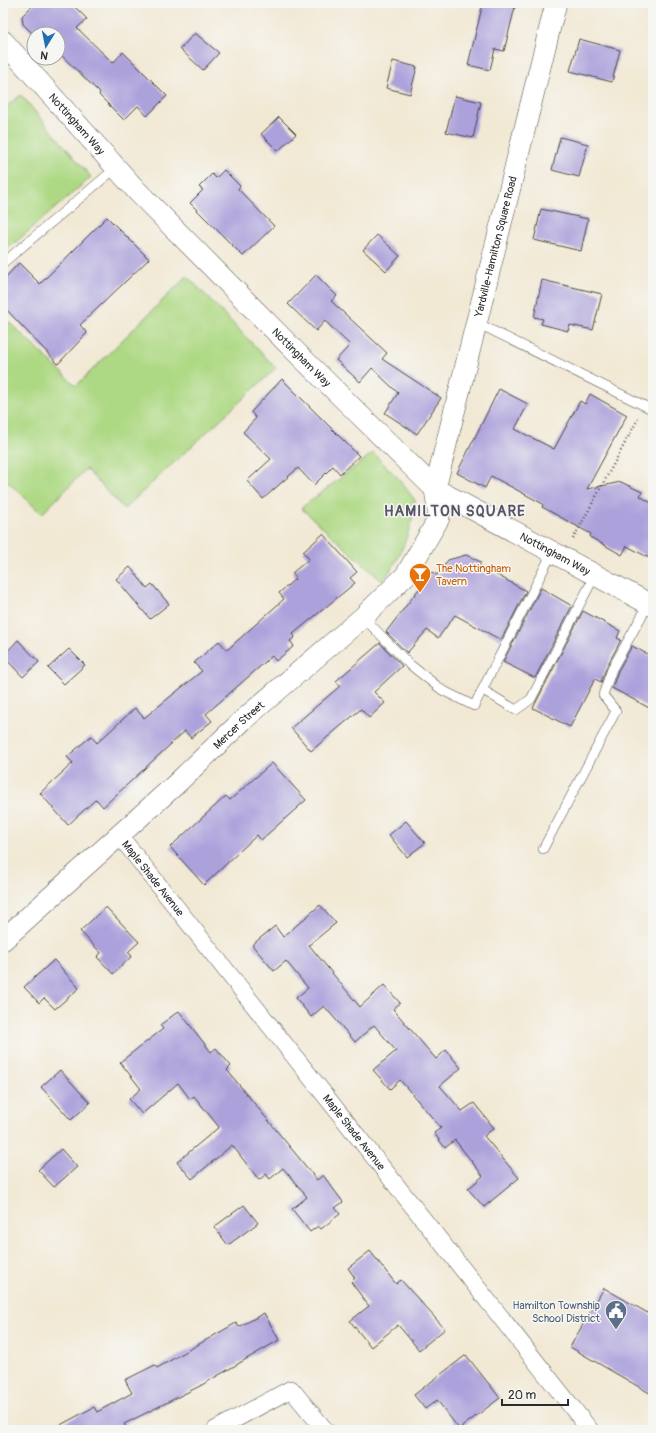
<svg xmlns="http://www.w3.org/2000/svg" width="656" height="1433" viewBox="0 0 656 1433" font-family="Pangolin,sans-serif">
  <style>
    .green { fill: #aed984; stroke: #6c8258 }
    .building { fill: #aca1db }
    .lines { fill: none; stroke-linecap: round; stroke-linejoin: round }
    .service-casing { stroke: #494844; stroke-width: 10 }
    .minor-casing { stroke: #494844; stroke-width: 18 }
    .tertiary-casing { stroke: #494844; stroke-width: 22 }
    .path { stroke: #494844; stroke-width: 2.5; stroke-dasharray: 1 3; stroke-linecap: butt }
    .service { stroke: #fff; stroke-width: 9 }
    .minor { stroke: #fff; stroke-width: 17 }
    .tertiary { stroke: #fff; stroke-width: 21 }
    .labels { text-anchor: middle; stroke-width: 3; stroke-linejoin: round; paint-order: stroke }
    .street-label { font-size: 11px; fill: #2b2b2b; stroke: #f6f6f2 }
    .food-label { font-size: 11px; fill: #c56008; stroke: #f6f6f2; text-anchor: start }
    .service-label { font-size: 11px; fill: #4e5e75; stroke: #f6f6f2; text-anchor: end }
    .district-label { font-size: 15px; font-weight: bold; letter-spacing: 1px; fill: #585469; stroke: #f6f6f2 }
  </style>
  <rect width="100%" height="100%" fill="#f6f6f2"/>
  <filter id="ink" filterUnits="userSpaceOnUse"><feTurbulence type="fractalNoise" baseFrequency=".025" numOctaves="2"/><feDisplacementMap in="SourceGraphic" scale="8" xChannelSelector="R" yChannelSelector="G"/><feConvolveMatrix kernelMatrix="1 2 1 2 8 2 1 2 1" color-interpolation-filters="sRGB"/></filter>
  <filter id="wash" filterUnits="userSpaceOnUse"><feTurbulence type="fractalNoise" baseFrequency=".012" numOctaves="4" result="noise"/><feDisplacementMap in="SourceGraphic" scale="16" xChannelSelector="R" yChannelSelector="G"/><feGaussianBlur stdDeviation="0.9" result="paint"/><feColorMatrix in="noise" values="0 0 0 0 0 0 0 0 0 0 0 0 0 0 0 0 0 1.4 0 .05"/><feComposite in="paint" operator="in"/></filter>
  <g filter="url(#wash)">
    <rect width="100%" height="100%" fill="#f2e9d5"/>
    <!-- green -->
    <g class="green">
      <polygon points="21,95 91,177 3,253 3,109"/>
      <polygon points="187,276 276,368 124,509 86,469 42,514 3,477 3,328 9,322 76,386"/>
      <path d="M373,453L397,477L415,500C414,524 399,563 382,581L301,508Z"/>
    </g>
    <g id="blocks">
      <!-- building -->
      <g class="building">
        <polygon points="35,3 71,3 87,19 77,28 113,63 123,52 167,96 147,116 138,106 124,120 99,95 100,93 58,52 58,34 34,35 23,24 22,16"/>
        <polygon points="483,3 516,3 504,51 495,49 490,70 468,65"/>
        <polygon points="195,33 219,53 203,70 180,49"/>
        <polygon points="579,39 620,50 612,82 570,71"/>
        <polygon points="393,61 417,67 410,94 386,88"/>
        <polygon points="455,96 481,102 473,138 446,132"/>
        <polygon points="279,117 296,134 278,151 261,134"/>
        <polygon points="560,137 588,144 579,177 552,170"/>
        <polygon points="224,170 240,186 238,189 274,226 243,256 190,203 203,190 199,187 212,174 216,178"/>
        <polygon points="541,209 588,219 581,251 534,240"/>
        <polygon points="107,217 149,259 80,325 87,333 58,364 3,306 3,280 19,263 40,284"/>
        <polygon points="377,235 400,256 386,271 363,250"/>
        <polygon points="316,275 337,296 331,301 387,353 382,359 441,398 417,434 385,413 398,393 372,368 360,382 336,360 350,345 325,321 316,331 288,304"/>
        <polygon points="542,280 602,294 593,330 570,325 568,331 541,324 543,319 534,317"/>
        <polygon points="282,379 359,456 340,474 333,466 314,485 298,468 263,499 247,481 271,459 243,432 256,418 251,412"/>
        <polygon points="499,389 528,404 515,429 554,449 580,401 585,404 590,394 627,415 587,489 621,482 642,492 640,496 653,504 653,560 627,546 622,555 590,537 591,534 542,507 543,504 491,476 485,488 457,473"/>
        <polygon points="323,534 357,572 350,578 355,583 293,634 295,637 290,641 294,646 276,661 272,656 206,714 212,721 191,738 185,731 103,807 96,799 68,825 40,793 73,763 67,757 91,736 97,743 135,708 144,718 202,671 194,663 219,641 227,650 284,599 279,593 296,578 292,573 309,559 303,552"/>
        <polygon points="466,555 481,562 479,565 526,591 501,640 455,615 438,638 427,630 407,653 386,632 432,572 437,575 448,560"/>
        <polygon points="130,567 147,588 152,584 169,604 150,619 116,579"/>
        <polygon points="541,588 572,606 535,678 503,662"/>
        <polygon points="583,611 620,631 617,638 621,640 607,666 601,682 595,679 570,727 533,708"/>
        <polygon points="18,640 39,662 23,677 3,656"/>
        <polygon points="380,643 402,666 374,692 385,703 369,718 361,709 311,751 291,728 340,686 336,681"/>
        <polygon points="632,646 653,657 653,710 612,688 618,671"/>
        <polygon points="69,649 85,665 64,684 48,668"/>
        <polygon points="272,763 306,800 261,840 257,835 204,885 170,847 226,796 230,800"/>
        <polygon points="406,821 425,843 407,857 389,835"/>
        <polygon points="320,905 336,923 309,945 360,1007 384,985 400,1003 393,1009 436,1059 446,1050 461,1068 440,1086 462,1111 474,1103 494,1128 484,1136 519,1178 484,1207 468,1189 483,1176 455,1140 445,1148 434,1133 441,1128 400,1080 390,1089 373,1070 396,1051 374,1025 355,1042 324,1006 311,1017 296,998 308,988 286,961 274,971 252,945 275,926 283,937"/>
        <polygon points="106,907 139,942 128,952 132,956 113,974 97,957 101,953 80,931"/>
        <polygon points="54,960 79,988 55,1009 44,998 39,1003 24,987"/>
        <polygon points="179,1011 211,1052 216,1048 231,1066 227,1070 317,1180 323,1175 343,1202 335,1208 340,1214 321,1229 318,1226 310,1232 292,1209 307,1197 283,1168 270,1179 266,1174 259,1180 232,1145 192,1179 177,1162 219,1127 194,1096 190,1099 178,1083 142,1114 129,1099 141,1089 120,1062 163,1029 160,1025"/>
        <polygon points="60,1070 90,1103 71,1120 41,1087"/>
        <polygon points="61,1149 77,1167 54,1187 38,1170"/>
        <polygon points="244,1205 258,1223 228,1245 214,1227"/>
        <polygon points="370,1251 396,1284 401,1280 445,1329 419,1350 398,1325 371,1347 350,1321 369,1306 351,1282 355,1278 348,1268"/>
        <polygon points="604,1288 653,1316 653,1395 570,1347"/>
        <polygon points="264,1313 279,1340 200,1386 124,1424 128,1430 51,1430 94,1407 97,1412 132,1393 125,1380 155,1365 157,1368 236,1323 239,1327"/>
        <polygon points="466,1355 500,1398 459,1429 437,1400 425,1409 414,1395"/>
      </g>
    </g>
  </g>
  <g filter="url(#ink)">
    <use href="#blocks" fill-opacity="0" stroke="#494844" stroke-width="1"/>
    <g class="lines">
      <!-- service casing -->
      <g class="service-casing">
        <g id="service">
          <polyline points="3,263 117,167"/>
          <polyline points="477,323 653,410"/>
          <polyline points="363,617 408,663 442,690 474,706 552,553"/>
          <polyline points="483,690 516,710 531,699 595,575"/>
          <polyline points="543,849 616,711 603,695 612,669 649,603"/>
        </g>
      </g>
      <!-- minor casing -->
      <g class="minor-casing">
        <g id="minor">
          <path id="s1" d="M119,835L590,1430"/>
          <polyline points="215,1430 291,1389 325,1430"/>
        </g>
      </g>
      <!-- tertiary casing -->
      <g class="tertiary-casing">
        <g id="tertiary">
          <path id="s2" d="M3,41L137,191L300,356L435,489L653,606"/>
          <path id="s3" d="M3,940L175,785L243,720L363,617L406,575L439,518L435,489L556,3"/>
        </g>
      </g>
      <!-- path -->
      <polyline class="path" points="573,539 638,419"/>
      <!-- service -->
      <use href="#service" class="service"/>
      <!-- minor -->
      <use href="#minor" class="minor"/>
      <!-- tertiary -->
      <use href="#tertiary" class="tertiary"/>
    </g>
  </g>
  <!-- icons -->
  <defs>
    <g id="bar-pin" transform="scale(1.15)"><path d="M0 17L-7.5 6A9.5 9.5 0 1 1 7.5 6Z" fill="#e8710a" stroke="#f6f6f2"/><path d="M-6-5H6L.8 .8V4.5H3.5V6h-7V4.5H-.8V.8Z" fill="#fff"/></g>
    <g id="civic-pin" transform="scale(1.15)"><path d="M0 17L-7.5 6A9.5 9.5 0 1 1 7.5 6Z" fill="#5c6f8a" stroke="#f6f6f2"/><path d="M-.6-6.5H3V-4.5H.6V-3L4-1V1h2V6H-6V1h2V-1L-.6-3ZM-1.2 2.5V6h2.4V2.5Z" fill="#fff"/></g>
  </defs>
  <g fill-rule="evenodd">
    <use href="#bar-pin" x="420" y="574"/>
    <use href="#civic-pin" x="616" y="1311"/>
  </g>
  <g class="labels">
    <!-- street labels -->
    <g class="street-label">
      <text dy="4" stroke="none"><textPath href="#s2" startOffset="111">Nottingham Way</textPath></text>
      <text dy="4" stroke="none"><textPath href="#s3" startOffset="889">Yardville-Hamilton Square Road</textPath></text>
      <text dy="4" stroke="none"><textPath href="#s2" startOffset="435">Nottingham Way</textPath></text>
      <text dy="4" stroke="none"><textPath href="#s2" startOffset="759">Nottingham Way</textPath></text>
      <text dy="4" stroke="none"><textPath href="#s3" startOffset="319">Mercer Street</textPath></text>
      <text dy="4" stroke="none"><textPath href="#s1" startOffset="55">Maple Shade Avenue</textPath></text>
      <text dy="4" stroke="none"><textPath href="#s1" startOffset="379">Maple Shade Avenue</textPath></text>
    </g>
    <!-- food labels -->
    <g class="food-label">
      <text x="436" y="572">The Nottingham<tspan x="436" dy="13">Tavern</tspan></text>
    </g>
    <!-- service labels -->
    <g class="service-label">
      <text x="600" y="1309">Hamilton Township<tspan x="600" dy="13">School District</tspan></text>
    </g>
    <!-- district labels -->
    <g class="district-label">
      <text x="455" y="516">HAMILTON SQUARE</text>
    </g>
  </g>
  <!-- margin -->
  <rect width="656" height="1433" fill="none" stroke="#f6f6f2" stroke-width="16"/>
  <!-- north arrow -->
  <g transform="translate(46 46) rotate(190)"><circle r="19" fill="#f6f6f2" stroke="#a5a5a2"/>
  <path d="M0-3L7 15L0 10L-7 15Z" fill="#1f6fb2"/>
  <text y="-6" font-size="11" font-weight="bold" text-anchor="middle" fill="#2b2b2b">N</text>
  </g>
  <!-- scale -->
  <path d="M502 1399v6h66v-6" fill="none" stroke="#2b2b2b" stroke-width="2"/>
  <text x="508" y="1399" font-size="12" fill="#2b2b2b" stroke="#f6f6f2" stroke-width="3" paint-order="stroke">20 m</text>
</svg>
